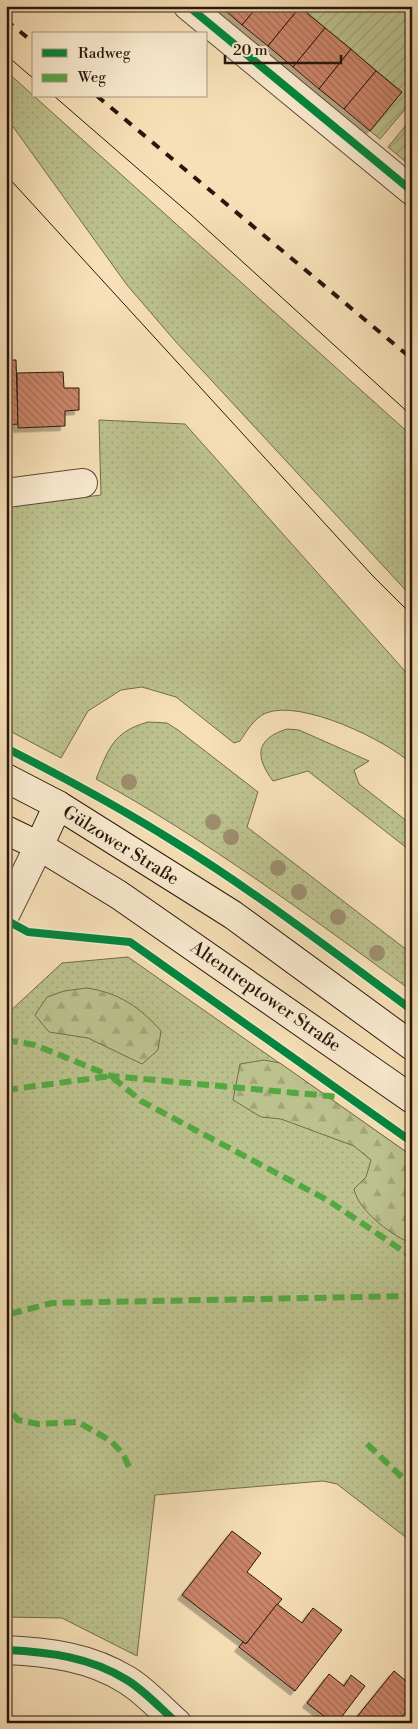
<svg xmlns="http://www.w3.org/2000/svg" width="418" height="1729" viewBox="0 0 418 1729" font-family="'Libre Bodoni',serif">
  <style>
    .grass { fill: url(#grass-dots); stroke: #726c4e }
    .forest { fill: url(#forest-firs); stroke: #726c4e }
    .garden { fill: url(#garden-furrows); stroke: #726c4e }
    .building { fill: url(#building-back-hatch); stroke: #28170d; filter: url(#shadow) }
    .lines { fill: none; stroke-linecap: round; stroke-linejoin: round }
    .minor-casing { stroke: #5c4938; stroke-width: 30 }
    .secondary-casing { stroke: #28170d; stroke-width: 30 }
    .minor { stroke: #faebd0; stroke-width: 28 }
    .secondary { stroke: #faebd0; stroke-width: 28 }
    .tram { stroke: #28170d; stroke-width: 1 }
    .rail { stroke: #28170d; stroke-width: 4; stroke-dasharray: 9 9; stroke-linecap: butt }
    .quiet { stroke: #53a941; stroke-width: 6; stroke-dasharray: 12 6; stroke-linecap: butt }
    .cycleway-casing { stroke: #faebd0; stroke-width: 11 }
    .cycleway { stroke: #00873e; stroke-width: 8 }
    .tree { fill: #9d8e6f }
    .labels { text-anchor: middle; stroke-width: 4; stroke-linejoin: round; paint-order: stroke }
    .street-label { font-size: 18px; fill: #28170d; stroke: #faebd0 }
  </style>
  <defs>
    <pattern id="grass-dots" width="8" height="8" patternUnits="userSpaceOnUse" patternTransform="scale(1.25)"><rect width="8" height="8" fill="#bcc28e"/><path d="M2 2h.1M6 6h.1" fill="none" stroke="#a2a679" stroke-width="1.8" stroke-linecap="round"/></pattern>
    <pattern id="forest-firs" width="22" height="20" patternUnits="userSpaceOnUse" patternTransform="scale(1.25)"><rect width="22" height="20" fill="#bcc28e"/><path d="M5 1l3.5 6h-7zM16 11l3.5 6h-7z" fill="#a2a679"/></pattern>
    <pattern id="garden-furrows" width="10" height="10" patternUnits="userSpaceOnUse" patternTransform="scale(1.25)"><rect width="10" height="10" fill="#bcc28e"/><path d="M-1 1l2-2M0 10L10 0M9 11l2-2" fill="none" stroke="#a2a679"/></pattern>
    <pattern id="building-back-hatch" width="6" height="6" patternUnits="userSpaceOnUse" patternTransform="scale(1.25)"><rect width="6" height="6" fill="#cd866b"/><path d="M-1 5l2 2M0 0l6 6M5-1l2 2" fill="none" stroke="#a66d56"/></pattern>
    <filter id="shadow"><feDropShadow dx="-4.5" dy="4.5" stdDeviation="0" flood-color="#0004"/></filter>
  </defs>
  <rect width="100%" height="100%" fill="#f7e0b7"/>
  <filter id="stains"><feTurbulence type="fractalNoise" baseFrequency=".004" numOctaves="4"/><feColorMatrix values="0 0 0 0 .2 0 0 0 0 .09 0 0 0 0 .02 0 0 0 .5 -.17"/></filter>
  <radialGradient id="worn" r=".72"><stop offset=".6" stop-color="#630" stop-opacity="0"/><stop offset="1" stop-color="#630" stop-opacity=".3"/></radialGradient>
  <!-- grass -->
  <g class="grass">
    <polygon points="6,71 412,436 412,597 176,342 127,285 6,117"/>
    <path d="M99,420L185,424L412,679V764C386,740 301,699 266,713C253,719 247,731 240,741L234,743L176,697L142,687L121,690L88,711L61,758L6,729V507L101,495Z"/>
    <path d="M148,722L167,723L178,730L258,792L247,827L412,954V991C309,916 207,840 96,779C109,748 113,732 148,722Z"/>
    <path d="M287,729L299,730L369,761L354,770L359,784L412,825V852L308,771L273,781C255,757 255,739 287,729Z"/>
    <polygon points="128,957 412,1156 412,1542 337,1484 323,1481 155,1495 137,1656 62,1618 6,1617 6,1015 62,963"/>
  </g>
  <!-- forest -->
  <g class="forest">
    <path d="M87,988C119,993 140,1007 161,1031L158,1050L142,1064L88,1038L49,1032L35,1015L47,997L64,991Z"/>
    <path d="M264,1060L280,1063L412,1156V1241L408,1242C389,1233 358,1210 354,1189L366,1177L371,1160L354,1146L281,1119L261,1117L233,1100L240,1064Z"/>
  </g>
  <!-- garden -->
  <g class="garden">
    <polygon points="299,6 412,6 412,101 380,139 370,131 402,92"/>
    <polygon points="412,118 412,167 388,147"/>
  </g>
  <!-- building -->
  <g class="building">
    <polygon points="220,6 258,6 242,25"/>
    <polygon points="258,6 299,6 300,7 268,46 242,25"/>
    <polygon points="300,7 325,28 293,67 268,46"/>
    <polygon points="325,28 351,49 319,89 293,67"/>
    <polygon points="351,49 376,71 344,109 319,89"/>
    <polygon points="376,71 402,92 370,131 344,109"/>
    <polygon points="6,360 16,360 18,424 6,425"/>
    <polygon points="63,372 64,388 79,388 79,410 65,411 65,426 18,428 17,373"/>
    <polygon points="232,1531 261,1553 247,1572 282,1599 246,1644 182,1595"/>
    <polygon points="277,1604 302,1623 313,1608 342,1630 295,1691 239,1647 243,1642 246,1644"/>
    <polygon points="394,1671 412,1686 412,1705 402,1717 410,1723 352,1723"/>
    <polygon points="329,1674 344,1686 351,1675 365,1686 337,1723 333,1723 307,1703"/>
  </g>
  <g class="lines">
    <!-- minor casing -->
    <g class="minor-casing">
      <g id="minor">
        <polyline points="188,6 412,191"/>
        <polyline points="6,493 83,483"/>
        <polyline points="6,913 39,846"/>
        <path d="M6,1650C49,1652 90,1657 127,1680C145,1691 161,1709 177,1723"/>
      </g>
    </g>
    <!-- secondary casing -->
    <g class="secondary-casing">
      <g id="secondary">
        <polyline points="6,778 58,805 233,915 412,1046"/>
        <polyline points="6,830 39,846 119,895 412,1099"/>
        <polyline points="39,846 58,805"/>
      </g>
    </g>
    <!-- minor -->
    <use href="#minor" class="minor"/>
    <!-- secondary -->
    <use href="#secondary" class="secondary"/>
    <!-- tram -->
    <g class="tram">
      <polyline points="6,55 34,79"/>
      <polyline points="54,96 190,214 412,416"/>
      <polyline points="6,175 371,574 412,615"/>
    </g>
    <!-- rail -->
    <g class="rail">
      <polyline points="6,20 34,43"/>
      <polyline points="97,96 412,359"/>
    </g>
    <!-- quiet -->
    <g class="quiet">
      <polyline points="6,1040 35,1045 111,1076 340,1097"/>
      <polyline points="6,1090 111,1076 141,1101 329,1201 412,1257"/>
      <polyline points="6,1236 10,1314 8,1408 18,1420 38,1424 78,1422 111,1441 123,1454 131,1471"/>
      <polyline points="10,1314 52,1303 412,1296"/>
      <polyline points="367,1444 405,1480 412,1483"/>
    </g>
    <!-- cycleway casing -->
    <g class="cycleway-casing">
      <g id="cycleway">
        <polyline points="188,6 412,191"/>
        <path d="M6,748C63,777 119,807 173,841C256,892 333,952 412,1010"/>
        <polyline points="6,920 28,932 130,942 412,1142"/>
        <path d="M6,1650C49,1652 90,1657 127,1680C145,1691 161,1709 177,1723"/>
      </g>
    </g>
    <!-- cycleway -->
    <use href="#cycleway" class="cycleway"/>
  </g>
  <!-- trees -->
  <g class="tree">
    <circle cx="129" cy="782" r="8"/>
    <circle cx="213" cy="822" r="8"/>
    <circle cx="231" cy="837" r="8"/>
    <circle cx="278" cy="868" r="8"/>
    <circle cx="299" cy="892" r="8"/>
    <circle cx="338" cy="917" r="8"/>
    <circle cx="377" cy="953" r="8"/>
  </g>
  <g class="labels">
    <!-- street labels -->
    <g class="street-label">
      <text transform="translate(121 845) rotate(32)" y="6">Gülzower Straße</text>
      <text transform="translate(266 996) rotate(35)" y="6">Altentreptower Straße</text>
    </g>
  </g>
  <!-- margin -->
  <rect width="418" height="1729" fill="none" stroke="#f7e0b7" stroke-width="25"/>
  <rect x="8" y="8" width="403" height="1714" fill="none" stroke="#28170d" stroke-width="2.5"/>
  <rect x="12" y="12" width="393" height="1704" fill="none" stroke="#28170d"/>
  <!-- legend -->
  <rect x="32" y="32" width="175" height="65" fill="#faebd0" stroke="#a69682"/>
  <rect x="42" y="49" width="25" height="8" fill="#00873e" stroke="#a69682"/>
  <text x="78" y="58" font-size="15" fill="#28170d">Radweg</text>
  <rect x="42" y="74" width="25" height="8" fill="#53a941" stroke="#a69682"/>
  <text x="78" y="82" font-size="15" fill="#28170d">Weg</text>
  <!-- scale -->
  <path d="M225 55v8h116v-8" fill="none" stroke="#28170d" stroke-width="2.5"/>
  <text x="233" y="55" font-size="15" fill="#28170d" stroke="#faebd0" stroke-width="4" paint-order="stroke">20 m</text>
  <rect width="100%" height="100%" filter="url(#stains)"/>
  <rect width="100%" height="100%" fill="url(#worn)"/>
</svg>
